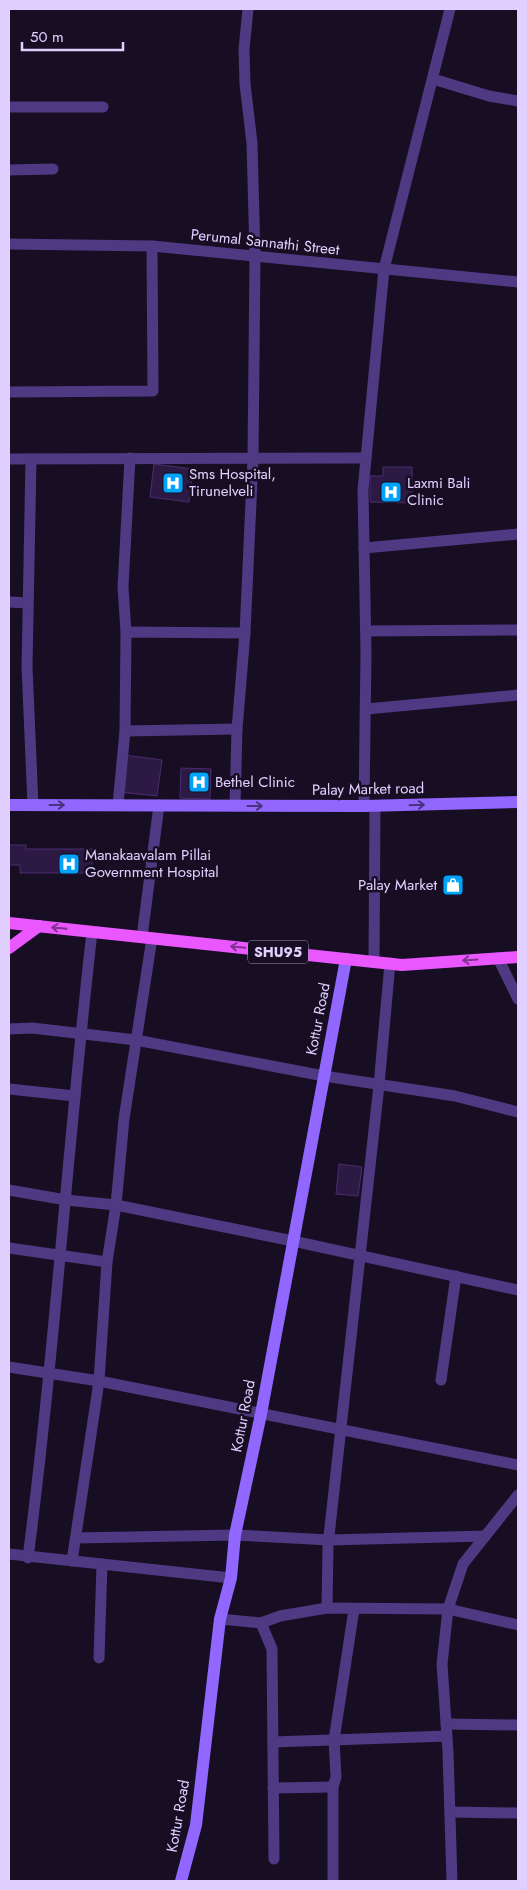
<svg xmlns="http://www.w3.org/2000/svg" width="527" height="1890" viewBox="0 0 527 1890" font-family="Jost,sans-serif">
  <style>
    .building { fill: #2d1a44; stroke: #4a2c70 }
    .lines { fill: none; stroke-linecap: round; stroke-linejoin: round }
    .street { stroke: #4e3982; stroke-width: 11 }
    .secondary { stroke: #9167ff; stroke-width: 12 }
    .primary { stroke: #eb57ff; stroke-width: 12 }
    .oneway { stroke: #48327b }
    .oneway2 { stroke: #813291 }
    .labels { text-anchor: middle; stroke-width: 5; stroke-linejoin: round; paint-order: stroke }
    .shield { fill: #170e23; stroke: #a496bd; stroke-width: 1 }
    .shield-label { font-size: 14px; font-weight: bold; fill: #e1d0ff }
    .street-label { font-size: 15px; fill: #e1d0ff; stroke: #170e23 }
    .poi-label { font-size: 15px; fill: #e1d0ff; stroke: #170e23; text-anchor: start }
  </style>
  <rect width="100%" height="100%" fill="#170e23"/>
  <!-- building -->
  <g class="building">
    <polygon points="154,464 193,469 189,502 150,497"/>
    <polygon points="383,467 412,467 412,503 370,502 370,476 383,476"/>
    <polygon points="124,755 162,760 157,796 119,792"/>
    <polygon points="181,768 211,769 210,799 180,798"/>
    <polygon points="9,845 26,845 26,849 92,849 92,873 20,873 20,865 9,865"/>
    <polygon points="339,1164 362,1167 358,1196 336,1194"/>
  </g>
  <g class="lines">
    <!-- street -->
    <g class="street">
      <polyline points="433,79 489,96 518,101"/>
      <polyline points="9,107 103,107"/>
      <polyline points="9,170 53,169"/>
      <polyline points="9,244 152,246 518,282"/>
      <polyline points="9,392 153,391 152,246"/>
      <polyline points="9,459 366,458"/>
      <polyline points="31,459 27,667 33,805"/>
      <polyline points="364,548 518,534"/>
      <polyline points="9,602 28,603"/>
      <polyline points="366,631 518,630"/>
      <polyline points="126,632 123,587 130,458"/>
      <polyline points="366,709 518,695"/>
      <polyline points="237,729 125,731 126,632 245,633 253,458 255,256 252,143 245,84 244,49 248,9"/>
      <polyline points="118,805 125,731"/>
      <polyline points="235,806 237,729 245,633"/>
      <polyline points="364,806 366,652 363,490 384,269 450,9"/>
      <polyline points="142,937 159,805"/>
      <polyline points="498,958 518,999"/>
      <polyline points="374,962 375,806"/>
      <polyline points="9,1029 32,1028 136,1040 324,1076 455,1096 518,1112"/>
      <polyline points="9,1089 75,1096"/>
      <polyline points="9,1190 66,1200 116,1205 293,1241 518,1290"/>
      <polyline points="9,1248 107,1262"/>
      <polyline points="9,1367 99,1381 518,1465"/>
      <polyline points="441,1380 456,1276"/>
      <polyline points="76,1538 235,1535 329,1540 485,1536"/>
      <polyline points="9,1554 231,1578"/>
      <path d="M28,1558C55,1350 68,1140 92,932"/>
      <polyline points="72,1561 99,1381 107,1262 116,1205 124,1119 152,938"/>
      <polyline points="327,1608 328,1545 379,1085 390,963"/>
      <polyline points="220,1619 261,1623 280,1616 327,1608 448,1609 518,1625"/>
      <polyline points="261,1623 272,1649 274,1859"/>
      <polyline points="99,1658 102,1564"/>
      <polyline points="446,1724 518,1725"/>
      <polyline points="273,1742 447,1736"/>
      <polyline points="273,1788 333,1787"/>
      <polyline points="450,1812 518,1813"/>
      <polyline points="333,1881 333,1787 336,1777 334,1740 354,1609"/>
      <polyline points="452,1881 448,1752 442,1664 448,1609 463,1564 518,1495"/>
    </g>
    <!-- secondary -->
    <g class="secondary">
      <polyline points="9,805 364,806 518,802"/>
      <polyline points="181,1881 196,1825 220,1619 231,1578 235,1535 261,1414 346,959"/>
    </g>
    <!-- primary -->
    <g class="primary">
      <polyline points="9,923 402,965 518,957"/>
      <polyline points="9,948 39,926"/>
    </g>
  </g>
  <!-- one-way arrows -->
  <defs><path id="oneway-shaft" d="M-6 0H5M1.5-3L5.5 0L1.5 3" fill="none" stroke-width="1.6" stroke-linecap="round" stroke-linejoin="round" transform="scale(1.25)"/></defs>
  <g class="oneway">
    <use href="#oneway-shaft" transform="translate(57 805)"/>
    <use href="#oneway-shaft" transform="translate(417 805) rotate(-2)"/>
    <use href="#oneway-shaft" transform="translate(255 806)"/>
  </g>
  <g class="oneway2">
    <use href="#oneway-shaft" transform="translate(59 928) rotate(-174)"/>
    <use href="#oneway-shaft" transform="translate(238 947) rotate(-174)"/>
    <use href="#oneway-shaft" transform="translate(470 960) rotate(176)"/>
  </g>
  <!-- icons -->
  <defs>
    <g id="hospital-square" transform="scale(1.125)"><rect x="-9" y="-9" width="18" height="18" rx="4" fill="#00a2fa" stroke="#170e23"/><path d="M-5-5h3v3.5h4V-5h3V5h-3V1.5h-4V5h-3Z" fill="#fff"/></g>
    <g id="shop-square" transform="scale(1.125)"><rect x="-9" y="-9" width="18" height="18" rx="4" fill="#00a2fa" stroke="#170e23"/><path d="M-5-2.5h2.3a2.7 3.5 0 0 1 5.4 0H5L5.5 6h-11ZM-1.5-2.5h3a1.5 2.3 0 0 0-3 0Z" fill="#fff"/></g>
  </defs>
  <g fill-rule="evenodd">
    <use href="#hospital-square" x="173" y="483"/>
    <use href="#hospital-square" x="391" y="492"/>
    <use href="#hospital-square" x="199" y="782"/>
    <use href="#hospital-square" x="69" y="864"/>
    <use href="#shop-square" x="453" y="885"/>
  </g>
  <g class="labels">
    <!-- shield labels -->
    <rect class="shield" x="248" y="940.5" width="60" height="23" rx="4"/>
    <g class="shield-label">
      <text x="278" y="957">SHU95</text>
    </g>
    <!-- street labels -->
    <g class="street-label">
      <text transform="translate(265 242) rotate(6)" y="5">Perumal Sannathi Street</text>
      <text transform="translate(368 789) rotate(-1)" y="5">Palay Market road</text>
      <text transform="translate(318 1019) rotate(-79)" y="5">Kottur Road</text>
      <text transform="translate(243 1416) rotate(-79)" y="5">Kottur Road</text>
      <text transform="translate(178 1816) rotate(-80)" y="5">Kottur Road</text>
    </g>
    <!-- poi labels -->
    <g class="poi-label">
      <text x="189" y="479">Sms Hospital,<tspan x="189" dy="17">Tirunelveli</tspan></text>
      <text x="407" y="488">Laxmi Bali<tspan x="407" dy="17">Clinic</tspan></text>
      <text x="215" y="787">Bethel Clinic</text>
      <text x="85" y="860">Manakaavalam Pillai<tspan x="85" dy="17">Government Hospital</tspan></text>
      <text x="437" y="890" text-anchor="end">Palay Market</text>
    </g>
  </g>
  <!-- border -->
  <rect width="527" height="1890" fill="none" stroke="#e1d0ff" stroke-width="20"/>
  <!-- scale -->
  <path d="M22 42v8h101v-8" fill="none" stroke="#e1d0ff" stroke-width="2.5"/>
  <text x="30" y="42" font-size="15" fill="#e1d0ff" stroke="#170e23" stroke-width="4" paint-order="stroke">50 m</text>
</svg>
